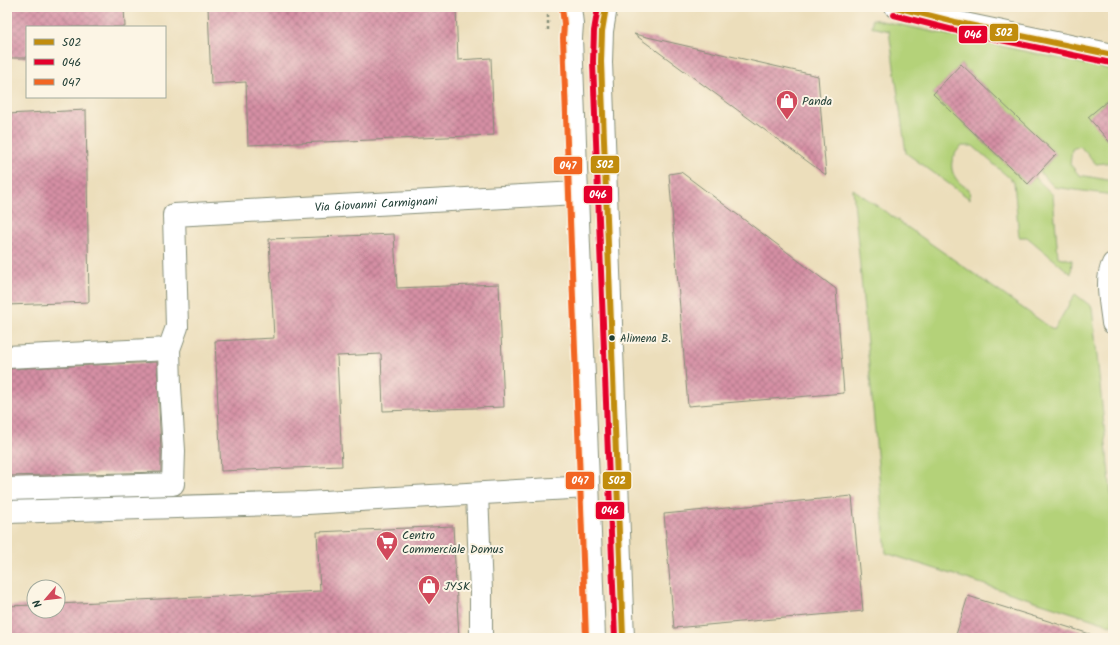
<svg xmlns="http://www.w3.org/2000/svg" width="1120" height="645" viewBox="0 0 1120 645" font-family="Kalam,sans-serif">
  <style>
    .green { fill: #b4d279; stroke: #6a8856 }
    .building { fill: url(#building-cross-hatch) }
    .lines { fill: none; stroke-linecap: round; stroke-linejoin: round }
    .minor-casing { stroke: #868e78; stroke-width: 24 }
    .path { stroke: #868e78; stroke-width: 2.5; stroke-dasharray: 3 3; stroke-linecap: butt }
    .minor { stroke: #fff; stroke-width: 22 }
    .bus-1-casing { stroke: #fcf5e5; stroke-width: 9 }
    .bus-2-casing { stroke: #fcf5e5; stroke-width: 9 }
    .bus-3-casing { stroke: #fcf5e5; stroke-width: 9 }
    .bus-1 { stroke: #c18c0d; stroke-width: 6 }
    .bus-2 { stroke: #e4002b; stroke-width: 6 }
    .bus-3 { stroke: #f26522; stroke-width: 6 }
    .bus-dot { fill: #1f3d34; stroke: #fcf5e5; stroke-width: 1.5 }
    .labels { text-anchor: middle; stroke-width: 4; stroke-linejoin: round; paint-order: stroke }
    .bus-label { font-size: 11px; fill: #1f3d34; stroke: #fcf5e5; text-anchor: start }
    .poi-label { font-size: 12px; fill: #1f3d34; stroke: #fcf5e5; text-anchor: start }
    .street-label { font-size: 12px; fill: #1f3d34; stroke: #fcf5e5 }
    .line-badge { stroke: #fcf5e5; stroke-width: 1.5 }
    .badge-label { font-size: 11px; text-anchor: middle; font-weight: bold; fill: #fff }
  </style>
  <defs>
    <pattern id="building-cross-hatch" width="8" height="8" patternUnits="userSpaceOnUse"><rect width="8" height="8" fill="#d58fa4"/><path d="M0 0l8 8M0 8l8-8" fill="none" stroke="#ac7686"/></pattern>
  </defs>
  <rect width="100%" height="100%" fill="#fcf5e5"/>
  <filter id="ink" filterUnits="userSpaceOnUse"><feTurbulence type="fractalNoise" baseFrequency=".025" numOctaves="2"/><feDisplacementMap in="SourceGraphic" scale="8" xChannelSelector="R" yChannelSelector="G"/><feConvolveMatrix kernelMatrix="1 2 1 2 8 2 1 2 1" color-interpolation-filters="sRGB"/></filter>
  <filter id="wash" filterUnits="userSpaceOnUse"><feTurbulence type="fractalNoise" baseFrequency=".012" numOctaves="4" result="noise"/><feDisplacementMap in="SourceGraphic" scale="16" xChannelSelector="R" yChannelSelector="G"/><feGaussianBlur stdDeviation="0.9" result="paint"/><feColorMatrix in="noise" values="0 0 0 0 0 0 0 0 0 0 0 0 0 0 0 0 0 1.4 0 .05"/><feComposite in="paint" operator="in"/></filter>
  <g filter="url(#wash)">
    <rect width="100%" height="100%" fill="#ecdebb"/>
    <!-- green -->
    <g class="green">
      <path d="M872,19L1113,70V96L1089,117L1113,146V162L1096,164L1080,146L1072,149L1070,164L1079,175L1113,181V195L1054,187L1040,172L1056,154L961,64L933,94L1027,184L1035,177L1053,195L1058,257L1072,260L1071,274L1027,237H1019L1014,182L973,146H962C945,160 950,180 969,189L970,199L906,153L889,31L872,27Z"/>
      <polygon points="853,189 1054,330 1075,294 1092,307 1113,513 1113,626 886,553"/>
    </g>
    <g id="blocks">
      <!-- building -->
      <g class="building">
        <polygon points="7,7 124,7 125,27 27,27 27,58 7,58"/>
        <polygon points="208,7 456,7 458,60 491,58 494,135 248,145 246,82 211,84"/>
        <polygon points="634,34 818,76 826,175"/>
        <polygon points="961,64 1056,154 1028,184 933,94"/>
        <polygon points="1113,96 1113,146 1088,117"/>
        <polygon points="86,110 89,302 7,305 7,114"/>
        <polygon points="681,172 836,289 844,393 688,406 669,174"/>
        <polygon points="394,234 397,288 499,284 504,407 383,411 381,354 337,356 342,466 221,471 215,341 274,338 269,239"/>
        <polygon points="157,362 161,451 161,472 7,476 7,369"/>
        <polygon points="852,496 863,611 674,628 664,514"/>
        <polygon points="453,526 459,638 7,638 7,606 34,605 34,611 58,611 58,604 320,591 317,532"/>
        <polygon points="968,596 1090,634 1089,638 955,638"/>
      </g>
    </g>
  </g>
  <g filter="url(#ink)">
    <use href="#blocks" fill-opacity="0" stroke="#868e78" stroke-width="1"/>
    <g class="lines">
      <!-- minor casing -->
      <g class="minor-casing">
        <g id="minor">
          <polyline points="570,7 572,24 571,38 594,638"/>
          <polyline points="606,7 602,31 601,62 623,638"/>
          <polyline points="896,7 955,22 1113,55"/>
          <path d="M1113,264C1105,280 1111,305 1113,323"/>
          <polyline points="7,357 169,349"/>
          <path id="s1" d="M7,489L173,484L174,451L170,387L169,349L177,327L174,215L577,193"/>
          <polyline points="477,494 481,591 481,638"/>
          <polyline points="7,512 307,503 588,487"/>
        </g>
      </g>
      <!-- path -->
      <polyline class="path" points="548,15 548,30"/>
      <!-- minor -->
      <use href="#minor" class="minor"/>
      <!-- bus-1 casing -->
      <g class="bus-1-casing">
        <g id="bus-1">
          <polyline points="606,7 602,31 601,62 623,638"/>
          <polyline points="896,7 955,22 1113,55"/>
        </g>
      </g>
      <!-- bus-2 casing -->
      <g class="bus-2-casing">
        <g id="bus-2">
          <polyline points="598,7 594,31 593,62 615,638"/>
          <polyline points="894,15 953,30 1111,63"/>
        </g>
      </g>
      <!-- bus-3 casing -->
      <g class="bus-3-casing">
        <polyline id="bus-3" points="562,8 564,24 563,38 586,638"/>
      </g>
      <!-- bus-1 -->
      <use href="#bus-1" class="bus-1"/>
      <!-- bus-2 -->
      <use href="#bus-2" class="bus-2"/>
      <!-- bus-3 -->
      <use href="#bus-3" class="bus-3"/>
    </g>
  </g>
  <!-- icons -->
  <defs>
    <g id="shop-pin" transform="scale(1.15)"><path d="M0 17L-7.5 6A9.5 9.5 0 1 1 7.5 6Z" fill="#d1495b" stroke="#fcf5e5"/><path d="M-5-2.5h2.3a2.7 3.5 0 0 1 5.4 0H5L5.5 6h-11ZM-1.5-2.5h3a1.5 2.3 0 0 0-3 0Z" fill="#fff"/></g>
    <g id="supermarket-pin" transform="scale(1.15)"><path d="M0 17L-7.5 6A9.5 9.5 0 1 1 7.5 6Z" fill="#d1495b" stroke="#fcf5e5"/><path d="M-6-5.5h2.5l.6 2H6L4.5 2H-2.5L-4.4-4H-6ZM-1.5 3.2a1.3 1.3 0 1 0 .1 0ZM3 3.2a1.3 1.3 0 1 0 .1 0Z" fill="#fff"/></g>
  </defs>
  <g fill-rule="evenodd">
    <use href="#shop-pin" x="787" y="101"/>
    <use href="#supermarket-pin" x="387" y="542"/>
    <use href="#shop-pin" x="429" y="586"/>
  </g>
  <!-- markers -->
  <circle class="bus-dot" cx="612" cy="338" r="3.5"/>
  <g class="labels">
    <!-- bus labels -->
    <g class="bus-label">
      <text x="620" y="342">Alimena B.</text>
    </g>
    <!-- poi labels -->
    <g class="poi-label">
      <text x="802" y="105">Panda</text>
      <text x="402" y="539">Centro<tspan x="402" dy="14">Commerciale Domus</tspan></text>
      <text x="444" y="590">JYSK</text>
    </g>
    <!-- street labels -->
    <g class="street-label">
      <text dy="4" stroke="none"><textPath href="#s1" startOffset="639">Via Giovanni Carmignani</textPath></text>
    </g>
  </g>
  <g class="line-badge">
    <rect x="989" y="23" width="30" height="19" rx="4" fill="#c18c0d"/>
    <rect x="958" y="25" width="30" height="19" rx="4" fill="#e4002b"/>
    <rect x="590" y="155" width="30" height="19" rx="4" fill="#c18c0d"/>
    <rect x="553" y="156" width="30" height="19" rx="4" fill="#f26522"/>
    <rect x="583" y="185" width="30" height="19" rx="4" fill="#e4002b"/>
    <rect x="602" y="471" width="30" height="19" rx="4" fill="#c18c0d"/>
    <rect x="565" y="471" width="30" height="19" rx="4" fill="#f26522"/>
    <rect x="595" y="501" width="30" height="19" rx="4" fill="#e4002b"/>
  </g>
  <g class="badge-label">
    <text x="1004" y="36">502</text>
    <text x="973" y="38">046</text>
    <text x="605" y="168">502</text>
    <text x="568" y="169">047</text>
    <text x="598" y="198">046</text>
    <text x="617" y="484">502</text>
    <text x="580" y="484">047</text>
    <text x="610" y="514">046</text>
  </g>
  <!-- margin -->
  <rect width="1120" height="645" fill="none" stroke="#fcf5e5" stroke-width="24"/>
  <!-- legend -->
  <rect x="26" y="26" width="140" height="72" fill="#fcf5e5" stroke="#a4ab9e"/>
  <rect x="34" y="39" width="20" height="6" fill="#c18c0d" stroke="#a4ab9e"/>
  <text x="62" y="46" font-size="12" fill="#1f3d34">502</text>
  <rect x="34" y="59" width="20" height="6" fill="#e4002b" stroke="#a4ab9e"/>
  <text x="62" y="66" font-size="12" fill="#1f3d34">046</text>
  <rect x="34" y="79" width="20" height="6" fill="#f26522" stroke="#a4ab9e"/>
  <text x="62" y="86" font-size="12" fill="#1f3d34">047</text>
  <!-- north arrow -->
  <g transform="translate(46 599) rotate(242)"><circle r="19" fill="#fcf5e5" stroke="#a4ab9e"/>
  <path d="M0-3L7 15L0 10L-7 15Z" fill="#d1495b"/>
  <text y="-6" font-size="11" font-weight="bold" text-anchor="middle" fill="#1f3d34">N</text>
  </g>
</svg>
